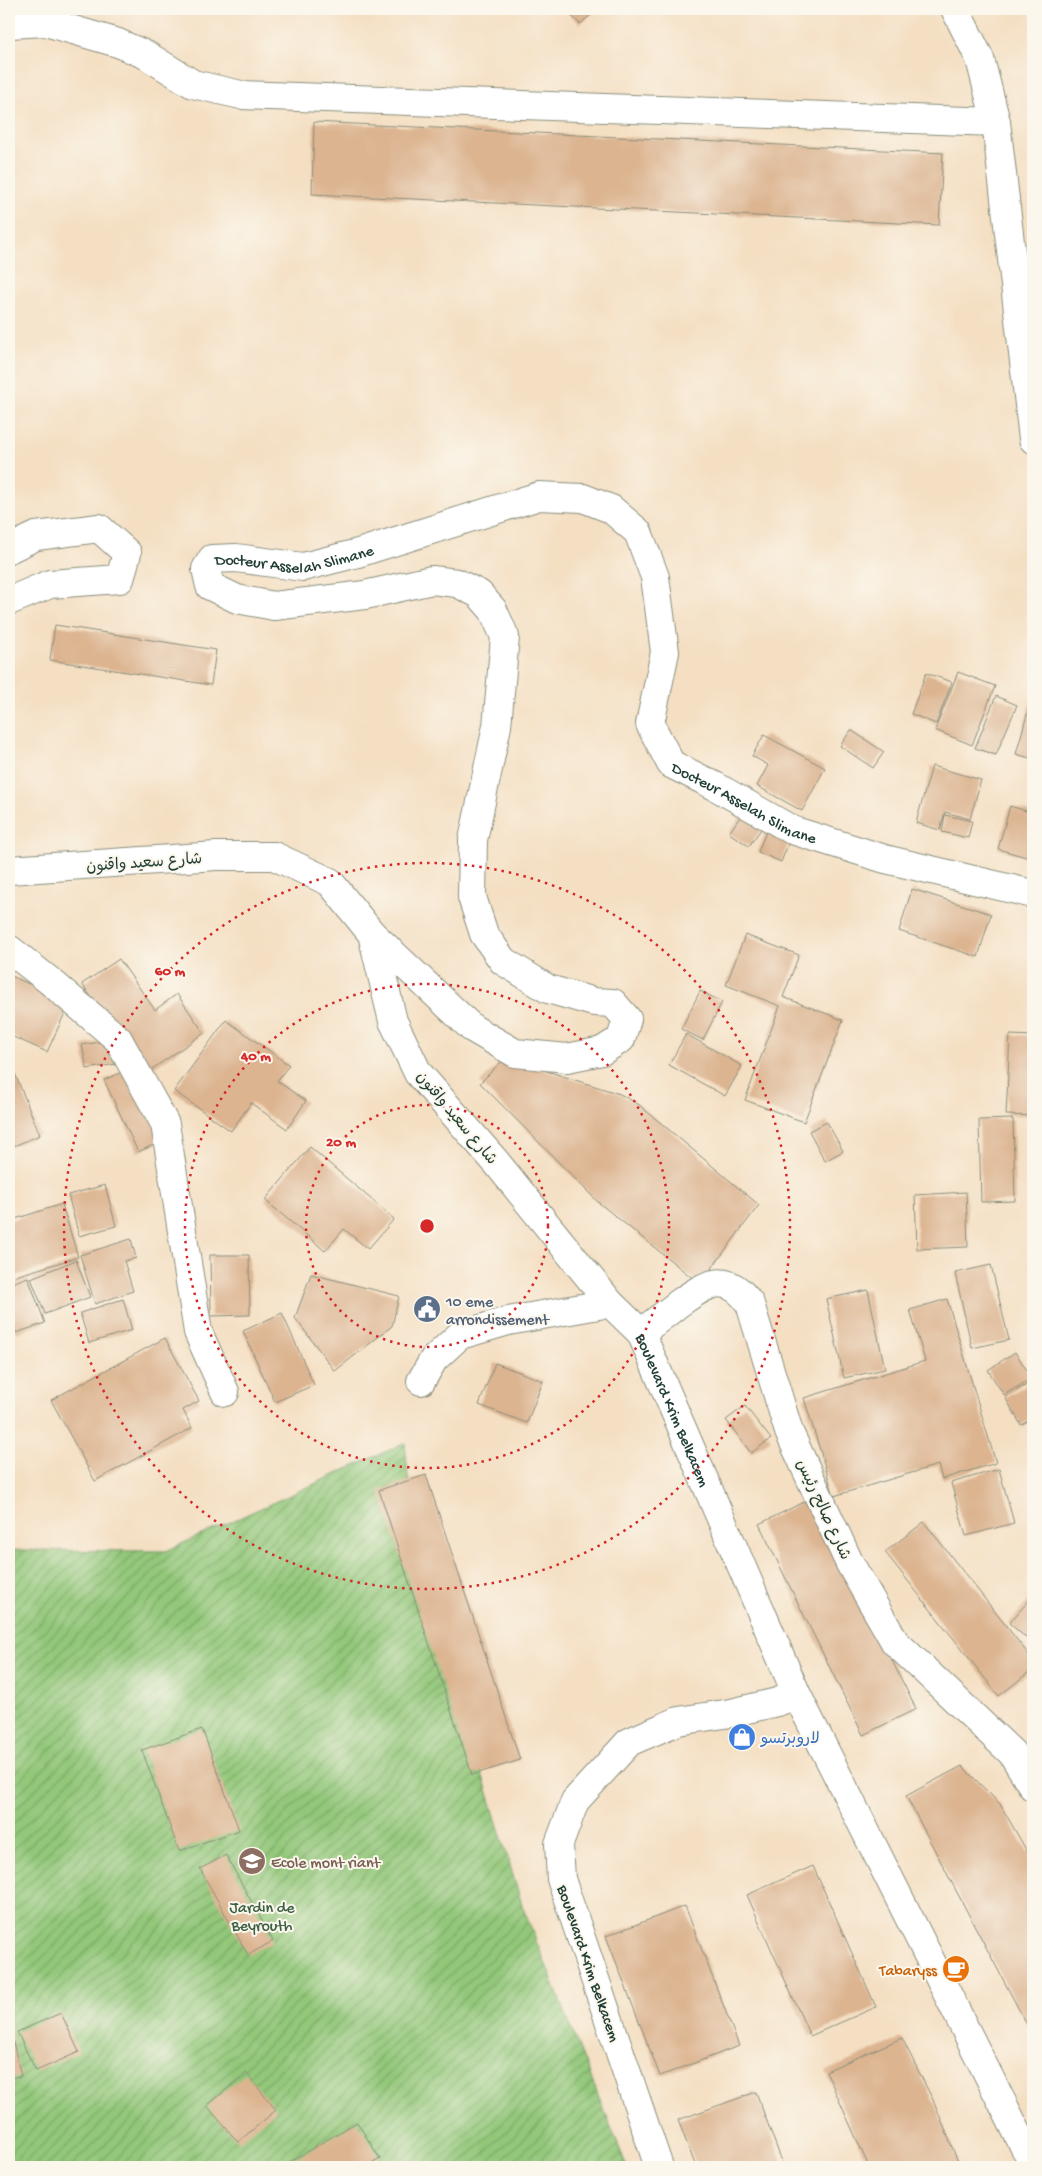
<svg xmlns="http://www.w3.org/2000/svg" width="1042" height="2176" viewBox="0 0 1042 2176" font-family="'Gochi Hand','Playpen Sans Arabic',sans-serif">
  <style>
    .garden { fill: url(#garden-furrows); stroke: #598257 }
    .building { fill: #dcb490 }
    .lines { fill: none; stroke-linecap: round; stroke-linejoin: round }
    .street-casing { stroke: #8a8e7c; stroke-width: 30 }
    .street { stroke: #fff; stroke-width: 28 }
    .ring { fill: none; stroke: #d62828; stroke-width: 2.5; stroke-dasharray: 2.5 5 }
    .labels { text-anchor: middle; stroke-width: 4; stroke-linejoin: round; paint-order: stroke }
    .street-label { font-size: 16px; fill: #1f3d34; stroke: #fbf7ec }
    .service-label { font-size: 16px; fill: #4e5e75; stroke: #fbf7ec; text-anchor: start }
    .shop-label { font-size: 16px; fill: #366cbe; stroke: #fbf7ec; text-anchor: start }
    .education-label { font-size: 16px; fill: #785e54; stroke: #fbf7ec; text-anchor: start }
    .park-label { font-size: 16px; fill: #3c6046; stroke: #fbf7ec }
    .food-label { font-size: 16px; fill: #c56008; stroke: #fbf7ec; text-anchor: end }
    .centre { fill: #d62828; stroke: #fbf7ec; stroke-width: 2.5 }
    .ring-label { font-size: 15px; text-anchor: middle; font-weight: bold; fill: #d62828; stroke: #fbf7ec; stroke-width: 4; stroke-linejoin: round; paint-order: stroke }
  </style>
  <defs>
    <pattern id="garden-furrows" width="10" height="10" patternUnits="userSpaceOnUse" patternTransform="scale(1.25)"><rect width="10" height="10" fill="#93c87a"/><path d="M-1 1l2-2M0 10L10 0M9 11l2-2" fill="none" stroke="#77a465"/></pattern>
  </defs>
  <rect width="100%" height="100%" fill="#fbf7ec"/>
  <filter id="ink" filterUnits="userSpaceOnUse"><feTurbulence type="fractalNoise" baseFrequency=".02" numOctaves="2"/><feDisplacementMap in="SourceGraphic" scale="10" xChannelSelector="R" yChannelSelector="G"/><feConvolveMatrix kernelMatrix="1 2 1 2 8 2 1 2 1" color-interpolation-filters="sRGB"/></filter>
  <filter id="wash" filterUnits="userSpaceOnUse"><feTurbulence type="fractalNoise" baseFrequency=".0096" numOctaves="4" result="noise"/><feDisplacementMap in="SourceGraphic" scale="20" xChannelSelector="R" yChannelSelector="G"/><feGaussianBlur stdDeviation="1.12" result="paint"/><feColorMatrix in="noise" values="0 0 0 0 0 0 0 0 0 0 0 0 0 0 0 0 0 1.4 0 .05"/><feComposite in="paint" operator="in"/></filter>
  <g filter="url(#wash)">
    <rect width="100%" height="100%" fill="#f4dfc3"/>
    <!-- garden -->
    <polygon class="garden" points="405,1443 414,1543 450,1668 523,1908 627,2167 9,2167 9,1550 166,1551"/>
    <g id="blocks">
      <!-- building -->
      <g class="building">
        <polygon points="564,9 598,9 580,24"/>
        <polygon points="314,122 943,153 939,225 312,194"/>
        <polygon points="55,625 216,650 211,685 50,660"/>
        <polygon points="958,672 995,686 972,745 935,730"/>
        <polygon points="926,673 952,682 936,724 911,714"/>
        <polygon points="996,696 1017,705 996,755 975,748"/>
        <polygon points="1031,700 1033,700 1033,759 1016,754"/>
        <polygon points="851,730 884,752 873,768 840,746"/>
        <polygon points="764,735 825,768 802,811 757,786 768,765 752,756"/>
        <polygon points="932,766 981,780 970,819 945,812 940,830 916,823"/>
        <polygon points="1010,806 1033,813 1033,859 998,849"/>
        <polygon points="744,811 764,825 749,846 729,833"/>
        <polygon points="945,815 972,821 968,838 942,832"/>
        <polygon points="767,829 790,839 781,862 758,852"/>
        <polygon points="912,889 991,914 978,957 899,931"/>
        <polygon points="745,935 799,955 783,997 843,1020 804,1122 745,1100 780,1006 726,985"/>
        <polygon points="119,959 155,1010 177,994 204,1033 145,1074 82,984"/>
        <polygon points="9,975 70,1002 47,1052 9,1035"/>
        <polygon points="700,991 722,1002 703,1040 681,1029"/>
        <polygon points="226,1020 289,1065 277,1081 306,1101 287,1129 251,1103 231,1131 174,1091"/>
        <polygon points="686,1034 742,1066 725,1096 669,1065"/>
        <polygon points="1010,1035 1033,1036 1033,1116 1006,1115"/>
        <polygon points="111,1040 116,1064 87,1069 82,1045"/>
        <polygon points="505,1058 620,1094 638,1104 759,1205 700,1284 599,1203 480,1083"/>
        <polygon points="9,1059 40,1135 9,1148"/>
        <polygon points="129,1069 162,1141 138,1152 104,1080"/>
        <polygon points="1013,1119 1015,1201 981,1202 979,1120"/>
        <polygon points="827,1122 843,1151 825,1161 809,1131"/>
        <polygon points="310,1147 394,1219 368,1249 344,1229 325,1251 265,1200"/>
        <polygon points="105,1185 116,1226 79,1236 68,1195"/>
        <polygon points="966,1192 968,1247 917,1249 915,1195"/>
        <polygon points="62,1204 78,1257 9,1278 9,1221"/>
        <polygon points="131,1239 136,1258 124,1261 133,1291 95,1304 80,1255"/>
        <polygon points="210,1255 249,1255 250,1315 211,1316"/>
        <polygon points="76,1260 90,1297 45,1314 31,1278"/>
        <polygon points="991,1265 1009,1340 972,1348 955,1273"/>
        <polygon points="311,1274 399,1296 392,1326 335,1371 295,1318"/>
        <polygon points="28,1277 45,1323 16,1333 9,1314 9,1284"/>
        <polygon points="868,1290 885,1369 844,1378 826,1299"/>
        <polygon points="123,1299 132,1330 89,1343 80,1313"/>
        <polygon points="947,1299 996,1463 942,1479 938,1465 834,1496 804,1398 925,1361 910,1310"/>
        <polygon points="282,1313 314,1385 275,1402 243,1331"/>
        <polygon points="165,1338 199,1401 183,1410 192,1428 95,1481 51,1400"/>
        <polygon points="1015,1352 1032,1378 1004,1395 988,1370"/>
        <polygon points="495,1363 543,1381 527,1423 479,1405"/>
        <polygon points="1033,1381 1033,1418 1021,1425 1005,1397"/>
        <polygon points="745,1406 771,1439 751,1453 726,1420"/>
        <polygon points="999,1469 1014,1523 966,1536 951,1483"/>
        <polygon points="426,1475 520,1760 472,1775 379,1490"/>
        <polygon points="812,1498 916,1709 863,1735 759,1524"/>
        <polygon points="924,1522 1033,1660 1033,1669 999,1696 885,1552"/>
        <polygon points="1033,1596 1033,1644 1009,1623"/>
        <polygon points="202,1729 239,1830 179,1851 142,1750"/>
        <polygon points="962,1766 1000,1804 1033,1862 1033,2036 906,1796"/>
        <polygon points="226,1855 273,1941 248,1955 200,1869"/>
        <polygon points="813,1866 876,2007 810,2036 747,1895"/>
        <polygon points="685,1906 739,2046 660,2076 606,1936"/>
        <polygon points="61,2013 79,2052 36,2071 17,2032"/>
        <polygon points="9,2025 21,2076 9,2078"/>
        <polygon points="902,2038 935,2104 960,2167 869,2167 826,2071"/>
        <polygon points="246,2073 276,2110 238,2142 207,2106"/>
        <polygon points="756,2092 784,2167 696,2167 678,2120"/>
        <polygon points="357,2122 380,2159 366,2167 281,2167"/>
      </g>
    </g>
  </g>
  <g filter="url(#ink)">
    <use href="#blocks" fill-opacity="0" stroke="#8a8e7c" stroke-width="1"/>
    <g class="lines">
      <!-- street casing -->
      <g class="street-casing">
        <g id="street">
          <polyline points="955,9 980,59 996,122 1033,439"/>
          <polyline points="9,24 46,22 118,43 146,55 193,84 241,95 996,122"/>
          <polyline points="9,549 36,536 99,528 127,553 120,579 50,584 9,601"/>
          <polyline points="9,870 216,856 274,856 330,882 372,934 393,1021 418,1073 496,1162 610,1303"/>
          <path id="s1" d="M372,934L472,1028L515,1053L567,1058L602,1051L621,1039L627,1019L613,1003L594,1002L548,989L503,961L484,934L472,897L473,840L497,726L505,637L493,610L479,594L457,583L432,580L365,595L274,606L237,599L210,586L206,569L212,559L236,558L303,567L358,553L539,496L583,498L611,509L638,532L655,577L665,652L650,724L671,764L715,786L792,830L885,859L1033,894"/>
          <polyline points="9,949 51,982 118,1039 165,1124 198,1332 225,1392"/>
          <path d="M641,1333C653,1323 666,1314 678,1304C705,1285 726,1269 750,1304L789,1432L849,1562L895,1642L1012,1753L1033,1787"/>
          <path id="s2" d="M421,1381L434,1359L460,1335L508,1321L610,1303L641,1333L797,1695L1025,2148L1033,2160"/>
          <polyline points="659,2167 561,1879 559,1844 575,1801 629,1742 678,1721 731,1713 777,1702 797,1695"/>
        </g>
      </g>
      <!-- street -->
      <use href="#street" class="street"/>
    </g>
  </g>
  <!-- distance rings -->
  <g class="ring">
    <circle cx="427" cy="1226" r="121"/>
    <circle cx="427" cy="1226" r="242"/>
    <circle cx="427" cy="1226" r="363"/>
  </g>
  <!-- icons -->
  <defs>
    <g id="civic-disc" transform="scale(1.4375)"><circle r="9.5" fill="#5c6f8a" stroke="#fbf7ec"/><path d="M-.6-6.5H3V-4.5H.6V-3L4-1V1h2V6H-6V1h2V-1L-.6-3ZM-1.2 2.5V6h2.4V2.5Z" fill="#fff"/></g>
    <g id="shop-disc" transform="scale(1.4375)"><circle r="9.5" fill="#3f7fe0" stroke="#fbf7ec"/><path d="M-5-2.5h2.3a2.7 3.5 0 0 1 5.4 0H5L5.5 6h-11ZM-1.5-2.5h3a1.5 2.3 0 0 0-3 0Z" fill="#fff"/></g>
    <g id="school-disc" transform="scale(1.4375)"><circle r="9.5" fill="#8d6e63" stroke="#fbf7ec"/><path d="M0-5L7-2L0 1L-7-2ZM-4 1L0 2.5L4 1V4Q0 6-4 4Z" fill="#fff"/></g>
    <g id="cafe-disc" transform="scale(1.4375)"><circle r="9.5" fill="#e8710a" stroke="#fbf7ec"/><path d="M-5.5-4.5H6V0H3Q3 3.5 0 3.5H-2.5Q-5.5 3.5-5.5 0ZM3-3.2v2h1.7v-2ZM-6 4.5H4V6H-6Z" fill="#fff"/></g>
  </defs>
  <g fill-rule="evenodd">
    <use href="#civic-disc" x="427" y="1309"/>
    <use href="#shop-disc" x="742" y="1737"/>
    <use href="#school-disc" x="252" y="1861"/>
    <use href="#cafe-disc" x="956" y="1969"/>
  </g>
  <g class="labels">
    <!-- street labels -->
    <g class="street-label">
      <text dy="6" stroke="none"><textPath href="#s1" startOffset="1235">Docteur Asselah Slimane</textPath></text>
      <text dy="6" stroke="none"><textPath href="#s1" startOffset="1925">Docteur Asselah Slimane</textPath></text>
      <text transform="translate(144 861) rotate(-4)" y="6">شارع سعيد واقنون</text>
      <text transform="translate(458 1117) rotate(50)" y="6">شارع سعيد واقنون</text>
      <text dy="6" stroke="none"><textPath href="#s2" startOffset="341">Boulevard Krim Belkacem</textPath></text>
      <text transform="translate(825 1509) rotate(65)" y="6">شارع صالح رئيس</text>
      <text transform="translate(590 1963) rotate(71)" y="6">Boulevard Krim Belkacem</text>
    </g>
    <!-- service labels -->
    <g class="service-label">
      <text x="446" y="1306">10 eme<tspan x="446" dy="18">arrondissement</tspan></text>
    </g>
    <!-- shop labels -->
    <g class="shop-label">
      <text x="761" y="1743">لاروبرتسو</text>
    </g>
    <!-- education labels -->
    <g class="education-label">
      <text x="271" y="1867">Ecole mont riant</text>
    </g>
    <!-- park labels -->
    <g class="park-label">
      <text x="262" y="1912">Jardin de<tspan x="262" dy="18">Beyrouth</tspan></text>
    </g>
    <!-- food labels -->
    <g class="food-label">
      <text x="937" y="1975">Tabaryss</text>
    </g>
  </g>
  <circle cx="427" cy="1226" r="8" class="centre"/>
  <g class="ring-label">
    <text x="170" y="975">60 m</text>
    <text x="256" y="1060">40 m</text>
    <text x="341" y="1146">20 m</text>
  </g>
  <!-- margin -->
  <rect width="1042" height="2176" fill="none" stroke="#fbf7ec" stroke-width="30"/>
</svg>
